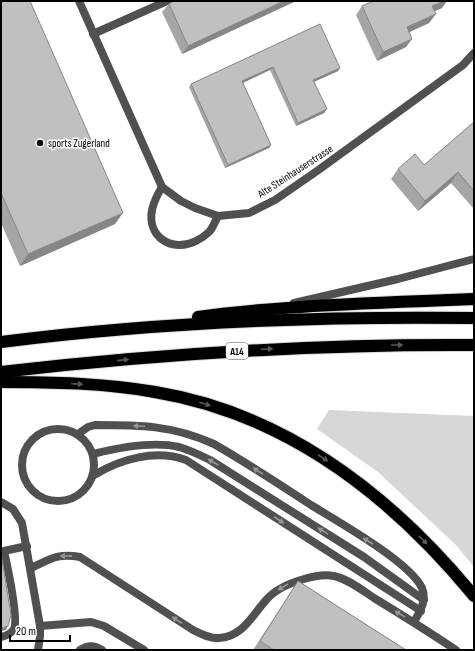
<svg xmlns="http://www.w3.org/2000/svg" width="475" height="651" viewBox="0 0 475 651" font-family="'Sofia Sans Condensed',sans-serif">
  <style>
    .green { fill: #d7d7d7 }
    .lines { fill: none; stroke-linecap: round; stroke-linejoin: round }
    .highway-casing { stroke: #dbdbdb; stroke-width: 14 }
    .lane { stroke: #505050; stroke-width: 8 }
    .street { stroke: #505050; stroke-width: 8 }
    .highway { stroke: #000; stroke-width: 12 }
    .wall { fill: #a5a5a5 }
    .shaded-wall { fill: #868686 }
    .building { fill: #c0c0c0; stroke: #868686 }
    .oneway { fill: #595959 }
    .oneway2 { fill: #969696 }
    .poi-dot { fill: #000; stroke: #fff; stroke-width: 1.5 }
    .labels { text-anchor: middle; stroke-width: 3; stroke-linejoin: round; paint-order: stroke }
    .shield { fill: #fff; stroke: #4c4c4c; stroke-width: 1 }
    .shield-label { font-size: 10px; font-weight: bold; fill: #000 }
    .poi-label { font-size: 11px; fill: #000; stroke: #fff; text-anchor: start }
    .street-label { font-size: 11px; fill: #000; stroke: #fff }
  </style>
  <rect width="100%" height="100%" fill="#fff"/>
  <!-- green -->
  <polygon class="green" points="329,410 474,416 474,567 456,545 378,472 317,429"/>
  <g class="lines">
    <!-- highway casing -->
    <g class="highway-casing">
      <g id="highway">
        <path d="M198,317C236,311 274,309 313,306C367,303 420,301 474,299"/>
        <path d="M1,342C158,322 316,316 474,318"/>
        <path d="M1,372C158,354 316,344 474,345"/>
        <path d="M1,382C52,382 104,383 155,392C287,414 391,495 474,596"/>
      </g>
    </g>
    <!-- lane -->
    <g class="lane">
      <polyline points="93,34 167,1"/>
      <path d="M162,187C157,195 154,201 152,210C147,237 172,253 196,241C200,239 205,236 209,232C213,228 215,221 218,216"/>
      <polyline points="294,303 398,279 474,259"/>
      <circle cx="58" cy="465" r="36"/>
      <path d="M78,434L88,427L95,425C139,425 172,425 214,444C247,463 279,484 311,505C337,521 410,562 422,588C427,601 420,611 414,622"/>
      <path d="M93,454C117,448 154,441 179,447C190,450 200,455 210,460L364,557L424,600"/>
      <path d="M94,475C121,459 155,449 186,460L421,611"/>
      <polyline points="1,502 13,509 22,523 40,626 40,636 38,650"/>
      <path d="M31,568C51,559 57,553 80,557L193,630C201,634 211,639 219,638C243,637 253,614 267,599C277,588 290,583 304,579C314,576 324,574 334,576C348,579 362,590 374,598C402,615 429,632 456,650"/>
      <polyline points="40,626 91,622 104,626 144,650"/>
      <path d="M1,637C6,636 11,634 14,629C19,618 7,565 4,551L27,546"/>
      <path d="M80,650C88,645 94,645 102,650"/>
    </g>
    <!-- street -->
    <polyline class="street" points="79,1 162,187 181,201 195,208 218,216 249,213 275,200 317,171 463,65 474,53"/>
    <!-- highway -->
    <use href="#highway" class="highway"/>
  </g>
  <!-- wall -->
  <g class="wall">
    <polygon points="1,1 115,224 20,266 1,223"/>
    <polygon points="174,1 296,1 182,54 162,12 169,4"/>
    <polygon points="362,6 442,8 434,11 429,23 409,32 406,47 377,61 356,15"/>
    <polygon points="320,24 338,71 314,82 327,109 324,113 296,126 270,70 243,83 271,145 269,148 225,168 189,87 191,84"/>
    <polygon points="474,122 474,209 451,183 418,211 391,179 398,169 424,165"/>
    <polygon points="298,581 406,650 253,650"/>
  </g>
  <!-- shaded-wall -->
  <g class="shaded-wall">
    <polygon points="284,1 296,1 182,54 188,46"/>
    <polygon points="444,1 447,1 442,8 426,15 432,6"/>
    <polygon points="436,14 429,23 401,36 407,27"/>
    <polygon points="412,39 406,47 377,61 383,52"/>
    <polygon points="273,67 270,70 240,84 242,81"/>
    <polygon points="340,68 338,71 311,83 313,80"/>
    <polygon points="327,109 324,113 296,126 298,123"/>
    <polygon points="271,145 269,148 225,168 228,165"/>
    <polygon points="458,172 451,183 418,211 425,201"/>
    <polygon points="123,213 115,224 20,266 28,254"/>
    <polygon points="8,626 6,630 1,631 1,628"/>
  </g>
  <!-- building -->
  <g class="building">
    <polygon points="1,1 30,1 123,213 28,254 1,193"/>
    <polygon points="174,1 284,1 188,46 169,4"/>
    <polygon points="374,1 444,1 432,6 436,14 407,27 412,39 383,52 362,6"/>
    <polygon points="320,24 340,68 313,80 327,109 298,123 273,67 242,81 271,145 228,165 191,84"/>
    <polygon points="474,122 474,191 458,172 425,201 398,169 415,154 424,165"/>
    <polygon points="1,553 11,615 8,626 2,628 1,628"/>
    <polygon points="298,581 406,650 274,650 260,641"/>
  </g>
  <!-- one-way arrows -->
  <defs><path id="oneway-solid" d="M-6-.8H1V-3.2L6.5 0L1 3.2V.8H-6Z"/></defs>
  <g class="oneway">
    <use href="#oneway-solid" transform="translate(397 345)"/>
    <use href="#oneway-solid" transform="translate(267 349) rotate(-3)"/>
    <use href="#oneway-solid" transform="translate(123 360) rotate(-6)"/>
    <use href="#oneway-solid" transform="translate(77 384) rotate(3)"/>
    <use href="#oneway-solid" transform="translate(205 404) rotate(17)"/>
    <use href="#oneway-solid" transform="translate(323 458) rotate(33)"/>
    <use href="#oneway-solid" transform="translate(423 540) rotate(45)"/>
  </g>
  <g class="oneway2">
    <use href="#oneway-solid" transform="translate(139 426) rotate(-178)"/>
    <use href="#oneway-solid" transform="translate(213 462) rotate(-150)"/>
    <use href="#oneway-solid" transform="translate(258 471) rotate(-148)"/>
    <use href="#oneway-solid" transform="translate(279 520) rotate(33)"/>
    <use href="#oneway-solid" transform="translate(323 531) rotate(-148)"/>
    <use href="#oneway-solid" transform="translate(368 541) rotate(-147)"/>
    <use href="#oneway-solid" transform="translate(66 556) rotate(179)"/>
    <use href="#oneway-solid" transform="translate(283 587) rotate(150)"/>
    <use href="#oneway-solid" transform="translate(400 614) rotate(-148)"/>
    <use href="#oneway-solid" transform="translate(177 620) rotate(-147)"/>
  </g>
  <!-- markers -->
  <circle class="poi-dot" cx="40" cy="143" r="4"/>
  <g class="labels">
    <!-- shield labels -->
    <rect class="shield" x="226" y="343" width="22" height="16" rx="3"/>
    <g class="shield-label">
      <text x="237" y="355">A14</text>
    </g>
    <!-- poi labels -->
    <g class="poi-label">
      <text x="48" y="147">sports Zugerland</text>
    </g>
    <!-- street labels -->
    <g class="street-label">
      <text transform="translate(295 171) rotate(-33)" y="4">Alte Steinhauserstrasse</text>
    </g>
  </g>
  <!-- border -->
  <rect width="475" height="651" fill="none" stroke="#000000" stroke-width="4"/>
  <!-- scale -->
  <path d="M10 635v6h60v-6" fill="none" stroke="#000000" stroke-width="2"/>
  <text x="16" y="635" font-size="12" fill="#000000" stroke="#ffffff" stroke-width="3" paint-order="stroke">20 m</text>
</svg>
